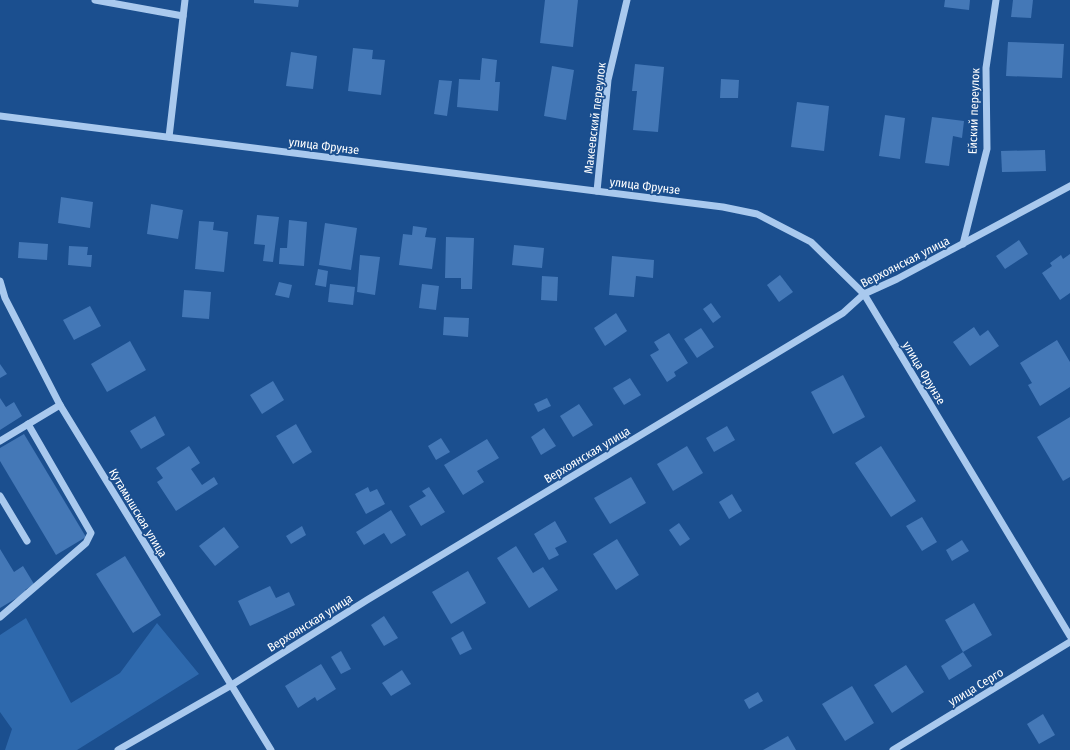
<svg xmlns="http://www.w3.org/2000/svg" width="1070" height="750" viewBox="0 0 1070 750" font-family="'Fira Sans Condensed',sans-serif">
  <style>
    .green { fill: #2e69ad }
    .building { fill: #4478b7 }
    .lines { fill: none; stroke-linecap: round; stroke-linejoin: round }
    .minor { stroke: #a9c9ee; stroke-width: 7 }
    .labels { text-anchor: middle; stroke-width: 3.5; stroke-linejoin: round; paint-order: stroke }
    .street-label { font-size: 12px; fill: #fff; stroke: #1b4f8f }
  </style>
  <rect width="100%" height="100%" fill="#1b4f8f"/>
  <!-- green -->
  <polygon class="green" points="26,618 71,703 120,673 157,623 199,674 77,750 5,750 12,729 0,712 0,635"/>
  <!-- building -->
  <g class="building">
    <polygon points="254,0 299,0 298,7 254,3"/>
    <polygon points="545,0 578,0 573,47 540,43"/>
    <polygon points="945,0 970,0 969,10 944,7"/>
    <polygon points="1013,0 1033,0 1031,18 1011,17"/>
    <polygon points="1008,42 1064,44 1062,78 1006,76"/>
    <polygon points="353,48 373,50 372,59 385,60 381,95 348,91"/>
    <polygon points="291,52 317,56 313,89 286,86"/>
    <polygon points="482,58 497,60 495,82 500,82 498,111 457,107 459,79 480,80"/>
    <polygon points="635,64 664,67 658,132 633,130 637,91 632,91"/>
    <polygon points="552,66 574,70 566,120 544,116"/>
    <polygon points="721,79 739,80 738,98 720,98"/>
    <polygon points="439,80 452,81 447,116 434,114"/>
    <polygon points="797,102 829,106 824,151 791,147"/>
    <polygon points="885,115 905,118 900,159 879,156"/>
    <polygon points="932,117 964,121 962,138 953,136 949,166 925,163"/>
    <polygon points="1045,150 1046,171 1002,172 1001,151"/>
    <polygon points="61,197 93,202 90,228 58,223"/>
    <polygon points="151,204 183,210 178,239 147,234"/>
    <polygon points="257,215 279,217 273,262 263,261 265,245 254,244"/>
    <polygon points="289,220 307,222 304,266 279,264 280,248 287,248"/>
    <polygon points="199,221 214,222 213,230 228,232 224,272 195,269"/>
    <polygon points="325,223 357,228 351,270 319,265"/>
    <polygon points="413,226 427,228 425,237 436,238 432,269 399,265 403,234 412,235"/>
    <polygon points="446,237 474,238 472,289 461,289 461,278 445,278"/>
    <polygon points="1019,240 1028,254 1005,269 996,256"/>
    <polygon points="19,242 48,244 47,260 18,258"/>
    <polygon points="514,245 544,248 542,268 512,265"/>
    <polygon points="69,246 88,247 87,255 92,255 91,267 68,265"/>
    <polygon points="1070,254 1070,293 1060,300 1042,273 1052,266 1050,263 1061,255 1063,259"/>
    <polygon points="360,255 380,257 375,295 357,292"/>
    <polygon points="612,256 654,260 653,278 636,276 634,297 609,295"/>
    <polygon points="318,269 328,271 326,287 315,285"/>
    <polygon points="780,275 793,292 779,302 767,285"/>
    <polygon points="542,276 558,277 557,301 541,300"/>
    <polygon points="279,282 292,285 289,298 275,295"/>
    <polygon points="330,284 355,287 353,305 328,302"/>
    <polygon points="422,284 439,286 436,310 419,308"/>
    <polygon points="184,290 211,292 209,319 182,317"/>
    <polygon points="711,303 721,317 713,323 703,309"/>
    <polygon points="90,306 101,326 74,340 63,320"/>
    <polygon points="616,313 627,331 605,346 594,328"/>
    <polygon points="444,317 469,318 468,337 443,335"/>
    <polygon points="974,327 980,336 988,330 999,346 970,366 953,342"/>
    <polygon points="701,328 714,347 697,358 684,339"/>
    <polygon points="669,333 688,363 674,372 676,376 667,382 650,355 659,350 654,342"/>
    <polygon points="1057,340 1070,362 1070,387 1040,406 1028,385 1032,383 1020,363"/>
    <polygon points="130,341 146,370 107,392 91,364"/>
    <polygon points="0,364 7,374 0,378"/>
    <polygon points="843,375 865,417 833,434 811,392"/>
    <polygon points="630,378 641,395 624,405 613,388"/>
    <polygon points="273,381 284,400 262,414 250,395"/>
    <polygon points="0,398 6,407 14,402 22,416 0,430"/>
    <polygon points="547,398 551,406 538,412 534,404"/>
    <polygon points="579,404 593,425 573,437 560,416"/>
    <polygon points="155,416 165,435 141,449 130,431"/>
    <polygon points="1070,417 1070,477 1063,481 1037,437"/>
    <polygon points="296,424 312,452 293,464 276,436"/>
    <polygon points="727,426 735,440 714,452 706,438"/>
    <polygon points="544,428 556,446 541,455 531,437"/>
    <polygon points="24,434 86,537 56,555 0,461 0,448"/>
    <polygon points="441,438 450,452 436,460 428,446"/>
    <polygon points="487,439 499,458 477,471 484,482 463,495 444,465"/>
    <polygon points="189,446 200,463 191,469 202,485 214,477 218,484 176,511 157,482 163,478 156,468"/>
    <polygon points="687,446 703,473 673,491 657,464"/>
    <polygon points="881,446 916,501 891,517 855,463"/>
    <polygon points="631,477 646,503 610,524 594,498"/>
    <polygon points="368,487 370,492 377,489 385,504 366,514 355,494"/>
    <polygon points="429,487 445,512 421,526 409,506 426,496 422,491"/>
    <polygon points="732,494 742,511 729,519 719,502"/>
    <polygon points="391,510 406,535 391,544 384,533 364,545 356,532"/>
    <polygon points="922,517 937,542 922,551 906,526"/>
    <polygon points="555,521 567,542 555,548 559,555 549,560 534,534"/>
    <polygon points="679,523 690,539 680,546 669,530"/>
    <polygon points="302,526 306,535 291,544 286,536"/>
    <polygon points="224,527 239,547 215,566 199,546"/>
    <polygon points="617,539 639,575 616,590 593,554"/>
    <polygon points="962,540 969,551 952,561 946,550"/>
    <polygon points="516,546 533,573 543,567 558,590 529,608 497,558"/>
    <polygon points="0,549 14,572 23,566 34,584 25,590 27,592 0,608"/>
    <polygon points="125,556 161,615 133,633 96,574"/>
    <polygon points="468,571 486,603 451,624 432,592"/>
    <polygon points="270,586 276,598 289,592 295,605 250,626 238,601"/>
    <polygon points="974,603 992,635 963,652 945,620"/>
    <polygon points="384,616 398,638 384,646 371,625"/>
    <polygon points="463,631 472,649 460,655 451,638"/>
    <polygon points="341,651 351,669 341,674 331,657"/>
    <polygon points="963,652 972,666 949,680 941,666"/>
    <polygon points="321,664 336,689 317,701 315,697 298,708 285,686"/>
    <polygon points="906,665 924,692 892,713 874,685"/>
    <polygon points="402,670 411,684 391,696 382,683"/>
    <polygon points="852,686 874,723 845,741 822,704"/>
    <polygon points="758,692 763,701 749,709 744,700"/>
    <polygon points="1043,714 1055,735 1039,744 1027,724"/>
    <polygon points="788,736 796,750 763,750"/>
  </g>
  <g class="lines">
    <!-- minor -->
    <g class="minor">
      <polyline points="95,0 183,16"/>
      <polyline points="0,116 723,207 757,214 811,242 864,294 1070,636"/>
      <polyline points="169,137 185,0"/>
      <polyline points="597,191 608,80 627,0"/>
      <polyline points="963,244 987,149 986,68 996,0"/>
      <polyline points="0,281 5,298 60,405 271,750"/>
      <polyline points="0,441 60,405"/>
      <polyline points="0,496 27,541"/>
      <polyline points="0,617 86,543 91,533 28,424"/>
      <polyline points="118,750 230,686 367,600 843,313 864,294 897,279 1070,186"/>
      <polyline points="893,750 1070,642"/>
    </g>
  </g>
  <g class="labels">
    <!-- street labels -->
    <g class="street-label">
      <text transform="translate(974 111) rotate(-88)" y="4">Ейский переулок</text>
      <text transform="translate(595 118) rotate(-83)" y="4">Макеевский переулок</text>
      <text transform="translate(324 146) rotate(7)" y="4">улица Фрунзе</text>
      <text transform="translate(645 186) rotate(7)" y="4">улица Фрунзе</text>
      <text transform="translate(905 262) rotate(-27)" y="4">Верхоянская улица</text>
      <text transform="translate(924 373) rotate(59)" y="4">улица Фрунзе</text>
      <text transform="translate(587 455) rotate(-31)" y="4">Верхоянская улица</text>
      <text transform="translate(138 513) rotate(59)" y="4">Кутамышская улица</text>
      <text transform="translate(310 623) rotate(-32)" y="4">Верхоянская улица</text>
      <text transform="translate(976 687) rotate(-31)" y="4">улица Серго</text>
    </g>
  </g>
</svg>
